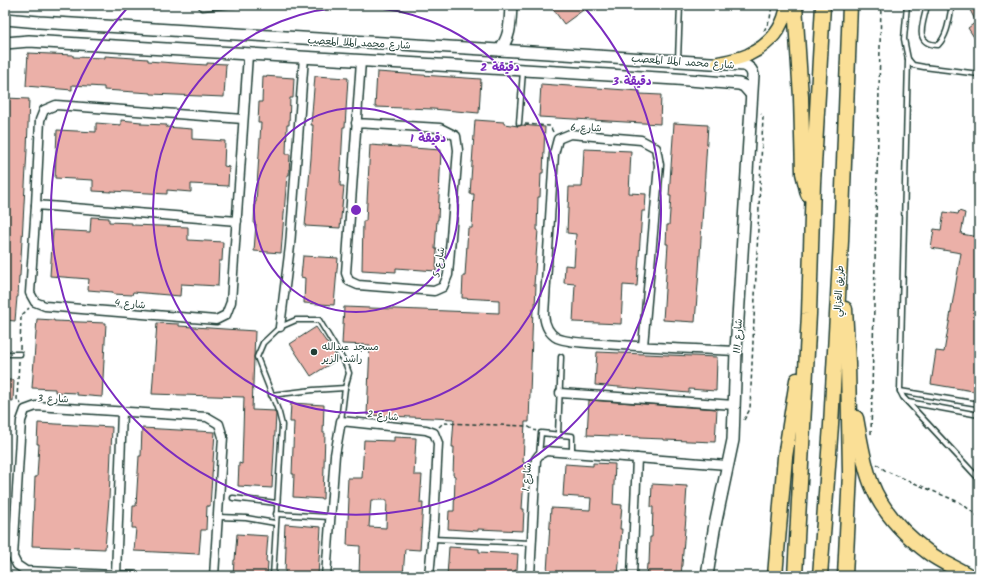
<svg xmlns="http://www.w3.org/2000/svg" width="984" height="581" viewBox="0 0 984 581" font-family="Kalam,'Playpen Sans Arabic',sans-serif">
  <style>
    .building { fill: #ebb0a8; stroke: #1f3d34; fill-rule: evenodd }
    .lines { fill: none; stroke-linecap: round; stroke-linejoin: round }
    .lane-casing { stroke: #1f3d34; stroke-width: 7 }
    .street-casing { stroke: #1f3d34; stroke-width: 11 }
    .secondary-casing { stroke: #1f3d34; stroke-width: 14 }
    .primary-casing { stroke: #1f3d34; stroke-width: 15 }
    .highway-casing { stroke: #1f3d34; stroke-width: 17 }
    .path { stroke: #1f3d34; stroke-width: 1.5; stroke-dasharray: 4 3; stroke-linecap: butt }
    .lane { stroke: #fff; stroke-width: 4 }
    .street { stroke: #fff; stroke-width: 8 }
    .secondary { stroke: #fff; stroke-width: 11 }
    .primary { stroke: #fadf96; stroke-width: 12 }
    .highway { stroke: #fadf96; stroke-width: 14 }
    .ring { fill: none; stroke: #7b2cbf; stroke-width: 2 }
    .poi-dot { fill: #1f3d34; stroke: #fff; stroke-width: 1.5 }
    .labels { text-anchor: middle; stroke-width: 3; stroke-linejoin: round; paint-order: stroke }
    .street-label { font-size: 10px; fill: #1f3d34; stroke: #fff }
    .poi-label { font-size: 10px; fill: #1f3d34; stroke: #fff; text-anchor: start }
    .centre { fill: #7b2cbf; stroke: #fff; stroke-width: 2 }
    .ring-label { font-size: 12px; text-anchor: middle; font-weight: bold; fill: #7b2cbf; stroke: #fff; stroke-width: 3; stroke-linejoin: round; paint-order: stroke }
  </style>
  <rect width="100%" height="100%" fill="#fff"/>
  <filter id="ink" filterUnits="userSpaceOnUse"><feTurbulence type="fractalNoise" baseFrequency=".025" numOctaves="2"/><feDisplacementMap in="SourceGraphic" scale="8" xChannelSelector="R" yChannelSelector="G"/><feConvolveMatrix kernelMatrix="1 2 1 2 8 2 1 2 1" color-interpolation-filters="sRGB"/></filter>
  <g filter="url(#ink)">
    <!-- building -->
    <g class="building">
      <polygon points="550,5 590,5 564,24"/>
      <polygon points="971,5 979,5 979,45 968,28 976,22 970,10"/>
      <polygon points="28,53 73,55 73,57 105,58 105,56 148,59 148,61 174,63 207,65 207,63 226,64 224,97 151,94 151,93 104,90 104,87 72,85 72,90 26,86"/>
      <polygon points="377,72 481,79 479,113 433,109 375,107"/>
      <polygon points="263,76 294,78 293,98 290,98 289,125 287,125 286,154 290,154 289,175 287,175 281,253 254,251 256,224 254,224 255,202 256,202 261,123 258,123 259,102 262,102"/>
      <polygon points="315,76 348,78 345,127 343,127 340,186 344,186 340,228 305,226 311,158 313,125 311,125"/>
      <polygon points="541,84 640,91 640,94 661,95 660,124 539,117"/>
      <polygon points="5,98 29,99 27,150 20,276 19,276 18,297 17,297 15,321 5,320"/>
      <polygon points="121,120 141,122 141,124 167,125 166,127 192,129 192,139 225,141 224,166 229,167 228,186 191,184 191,192 167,190 167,194 111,191 111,192 93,191 93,180 55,178 57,130 96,132 96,123 121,125"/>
      <polygon points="475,120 504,122 504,124 518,126 521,125 545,127 543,173 541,173 540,197 538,197 537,230 538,230 534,285 536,285 535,308 533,308 529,422 525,422 523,462 525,463 522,509 524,509 523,531 478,529 478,531 448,529 449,511 454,511 455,476 453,475 454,447 452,447 454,419 367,415 370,345 342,344 344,307 499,313 499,300 462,298 463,276 465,276 468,228 472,228 474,194 470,194"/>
      <polygon points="674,123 708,125 699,271 695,322 663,320 668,244 666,244 667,225 669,225 671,196 669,196"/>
      <polygon points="370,145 441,150 438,220 437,220 435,249 437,249 436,271 396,268 396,272 362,270 363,221 366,221"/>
      <polygon points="584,149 631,151 629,193 646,194 645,211 642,211 637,286 623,285 621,324 573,322 575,284 564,283 565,265 574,266 576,234 567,233 569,187 582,187"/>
      <polygon points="959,211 965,213 961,234 979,237 979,392 931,384 936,351 944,352 961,253 931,248 934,229 941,230 944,212 958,214"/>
      <polygon points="91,217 109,218 109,222 132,223 132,225 188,227 188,240 223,242 222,261 219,261 218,286 181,284 180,296 133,292 132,295 113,294 113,292 88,290 89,279 50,276 53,230 90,232"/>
      <polygon points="303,256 338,258 334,305 304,303 305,278 301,277"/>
      <polygon points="37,319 54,320 54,321 106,323 102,397 77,395 77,393 55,392 55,389 32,388"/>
      <polygon points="157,323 179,324 179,326 255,331 252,410 275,411 276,414 272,488 238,486 239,463 242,464 244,397 152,394"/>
      <polygon points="316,327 338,359 311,376 290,344"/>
      <polygon points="597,352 717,357 716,391 689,389 689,393 595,385"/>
      <polygon points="5,380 14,380 13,401 5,400"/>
      <polygon points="589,400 717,409 715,442 664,440 664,439 639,438 639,437 587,435"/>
      <polygon points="291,403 324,405 323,433 325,433 323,499 293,497 294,474 292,474 294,422 290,422"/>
      <polygon points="38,423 112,427 109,499 105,549 32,546 35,477 37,477 39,444 37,444"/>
      <polygon points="142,428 215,432 210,506 207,506 206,530 201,530 199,554 134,551 136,528 132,528 133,506 136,506 139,456 141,456"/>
      <path d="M394,437L416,438L414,475H422L420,503H423L420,550L405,549L403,576H359L360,546L347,545L349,498H347L348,478H362L364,440L394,441ZM371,500H387L386,528L369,527Z"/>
      <polygon points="593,463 615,464 613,504 622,505 620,529 622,529 618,575 547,572 551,508 590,510 591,498 563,496 565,464 593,466"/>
      <polygon points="652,484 687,486 685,517 686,517 681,576 646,576 647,564 649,564 650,537 652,537 653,507 651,507"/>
      <polygon points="285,524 321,527 318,576 285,574 286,546 284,546"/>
      <polygon points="237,534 268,536 266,562 268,562 267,576 233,576 234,560 235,560"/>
      <polygon points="449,547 479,549 479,552 518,554 517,570 515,570 514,576 447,576"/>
    </g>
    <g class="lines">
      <!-- lane casing -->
      <g class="lane-casing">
        <g id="lane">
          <polyline points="907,5 904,39 908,59 900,391 903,397 979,479"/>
          <path d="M927,5C924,22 912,44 938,45C948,35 949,19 952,5"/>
          <polyline points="202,8 234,5"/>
          <polyline points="908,59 913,65 924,67 979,74"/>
          <polyline points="678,60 680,5"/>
          <polyline points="519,123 523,71"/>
          <polyline points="5,354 20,354"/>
          <polyline points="900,391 979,404"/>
          <polyline points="271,395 313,390 345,388"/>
          <polyline points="908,402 979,415"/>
          <polyline points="558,435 561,357"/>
          <polyline points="539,455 541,433 572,436 572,453"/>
          <polyline points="233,498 277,503"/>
          <polyline points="276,514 330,517"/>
          <polyline points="219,517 246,518 275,523"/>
          <polyline points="432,539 531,543"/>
          <polyline points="273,576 282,425 279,413 257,357 263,343 280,327 296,320 319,320 346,365 349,373 345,388 341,421"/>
        </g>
      </g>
      <!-- street casing -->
      <g class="street-casing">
        <g id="street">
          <polyline points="243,119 56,105 44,110 40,120 36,205 30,293 35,302 45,306 216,320 226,315 231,302 248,55"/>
          <polyline points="356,123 440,128 456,136 458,150 448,275 443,287 434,291 358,285 349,281 346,273 361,61"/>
          <polyline points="36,205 237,221"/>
          <polyline points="280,327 290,246 304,57"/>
          <path d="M643,346L659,165L656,148L641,140L570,134L558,139L554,154L544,315C545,325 548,333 557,338C569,343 590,343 603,344C647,347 691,349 736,351"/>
          <polyline points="560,393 734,405"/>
          <polyline points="116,575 122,411"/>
          <polyline points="135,576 26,571 17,565 13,557 21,421 25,410 36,406 207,417 219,424 223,437 214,576"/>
          <polyline points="326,576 335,455 341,421 426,430 434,433 438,443 434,522 429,576"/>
          <polyline points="530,576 536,459 539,455 546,451 727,465"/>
          <polyline points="632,576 637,458"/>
        </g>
      </g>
      <!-- secondary casing -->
      <g class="secondary-casing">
        <g id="secondary">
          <path d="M5,19L39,22L678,61L744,65C749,67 752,69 753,75L736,351L733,440L714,530L707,576"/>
          <polyline points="5,43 29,41 676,79 739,84 744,86 751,94"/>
          <path d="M499,50C511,38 510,21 511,5"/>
        </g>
      </g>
      <!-- primary casing -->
      <g class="primary-casing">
        <path id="primary" d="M718,63C728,61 739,59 748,55C769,45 784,28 787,5"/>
      </g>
      <!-- highway casing -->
      <g class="highway-casing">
        <g id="highway">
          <polyline points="795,5 801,97 803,173 808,194"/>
          <polyline points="845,309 848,363 850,473 845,576"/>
          <path d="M856,418C860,439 863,462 871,483C882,512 905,535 929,553C941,562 956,568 969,576"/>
          <polyline points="775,576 785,457 797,380"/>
          <polyline points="795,576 809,314 813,183 823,5"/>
          <polyline points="820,576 831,425 841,241 850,5"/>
        </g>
      </g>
      <!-- path -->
      <g class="path">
        <polyline points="764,31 770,19 772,5"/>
        <polyline points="525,124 550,126 553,132"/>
        <polyline points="20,349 21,316 29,308"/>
        <polyline points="19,361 17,399 21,404"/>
        <polyline points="744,420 750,409 763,117 761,114"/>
        <polyline points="439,427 443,423 527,426 536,431"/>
        <polyline points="871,434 881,5"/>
        <polyline points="877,464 886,471 961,503 979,517"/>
      </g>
      <!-- lane -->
      <use href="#lane" class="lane"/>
      <!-- street -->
      <use href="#street" class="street"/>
      <!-- secondary -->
      <use href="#secondary" class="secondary"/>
      <!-- primary -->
      <use href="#primary" class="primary"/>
      <!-- highway -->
      <use href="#highway" class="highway"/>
    </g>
  </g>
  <!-- distance rings -->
  <g class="ring">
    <circle cx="356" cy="210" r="102"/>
    <circle cx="356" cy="210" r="203"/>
    <path d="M583 6A305 305 0 1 1 129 6"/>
  </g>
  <!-- markers -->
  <circle class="poi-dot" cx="314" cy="352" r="4"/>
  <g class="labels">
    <!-- street labels -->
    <g class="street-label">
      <text transform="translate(359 42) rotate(3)" y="4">شارع محمد الملا المعصب</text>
      <text transform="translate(683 61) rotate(4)" y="4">شارع محمد الملا المعصب</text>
      <text transform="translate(586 127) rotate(1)" y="4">شارع 6</text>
      <text transform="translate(438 262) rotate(-81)" y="4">شارع 5</text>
      <text transform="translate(838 291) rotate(-87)" y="4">طريق الغزالي</text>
      <text transform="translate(130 303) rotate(5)" y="4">شارع 4</text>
      <text transform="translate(737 336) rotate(-87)" y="4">شارع 111</text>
      <text transform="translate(53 398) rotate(1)" y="4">شارع 3</text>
      <text transform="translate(383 415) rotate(6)" y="4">شارع 2</text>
      <text transform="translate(526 477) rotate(-86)" y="4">شارع 1</text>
    </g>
    <!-- poi labels -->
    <g class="poi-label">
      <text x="322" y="350">مسجد عبدالله<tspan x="322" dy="12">راشد الزير</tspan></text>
    </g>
  </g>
  <circle cx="356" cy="210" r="6" class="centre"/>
  <g class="ring-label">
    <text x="500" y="71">2 دقيقة</text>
    <text x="632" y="85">3 دقيقة</text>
    <text x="428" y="142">1 دقيقة</text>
  </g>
  <!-- margin -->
  <rect width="984" height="581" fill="none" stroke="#fff" stroke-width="20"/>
  <rect x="10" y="10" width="964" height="561" fill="none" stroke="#1f3d34" stroke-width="1.5" filter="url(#ink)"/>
</svg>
